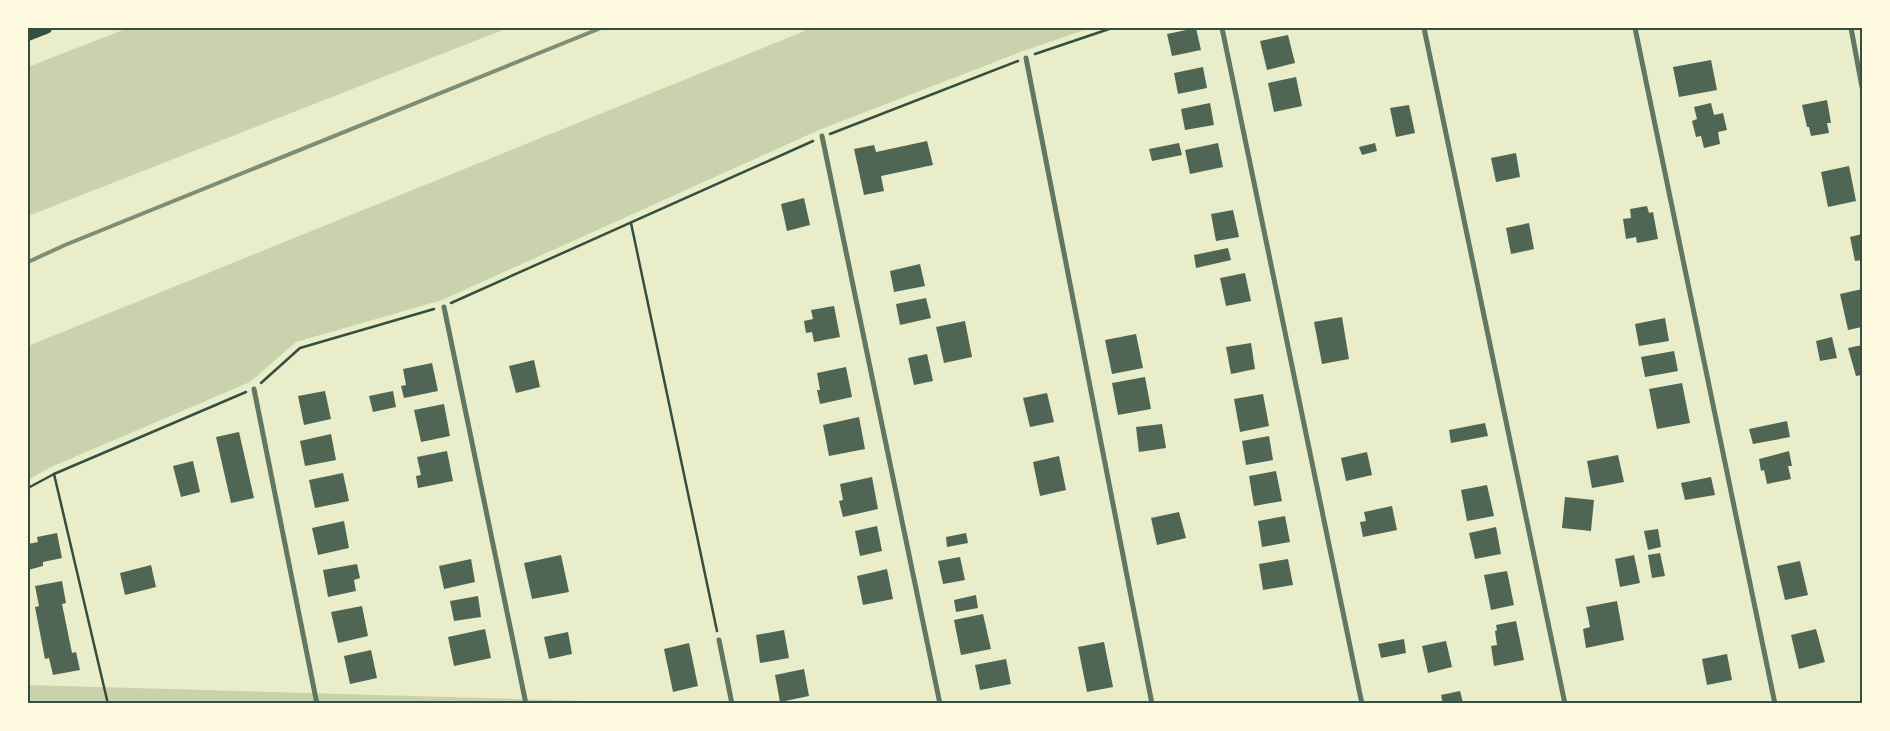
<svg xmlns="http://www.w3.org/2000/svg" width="1890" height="731" viewBox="0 0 1890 731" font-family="Georgia,serif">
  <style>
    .green { fill: #cad2ad }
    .building { fill: #4f6655 }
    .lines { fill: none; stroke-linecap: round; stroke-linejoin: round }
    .path { stroke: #344e41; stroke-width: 2.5 }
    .minor { stroke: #617663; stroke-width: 5 }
    .primary { stroke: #344e41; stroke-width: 12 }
    .rail { stroke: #7c8e77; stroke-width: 4 }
    .neatline { fill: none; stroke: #344e41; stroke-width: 2 }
  </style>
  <rect width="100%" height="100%" fill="#e9edc9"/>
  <!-- green -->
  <g class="green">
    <polygon points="128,28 508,28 28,216 28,67"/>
    <polygon points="812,28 1090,28 1023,51 819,130 442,300 296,342 250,382 51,467 28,480 28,346"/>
    <polygon points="28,685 662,703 28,704"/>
  </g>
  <!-- building -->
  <g class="building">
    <polygon points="1196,28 1201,50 1172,56 1167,34"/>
    <polygon points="1288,35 1295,63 1267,70 1260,41"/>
    <polygon points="1711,60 1717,90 1679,97 1673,67"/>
    <polygon points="1203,67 1207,88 1178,94 1174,73"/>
    <polygon points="1296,77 1302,106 1274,112 1268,83"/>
    <polygon points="1827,100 1831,123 1827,123 1829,133 1811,136 1809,127 1807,127 1802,105"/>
    <polygon points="1210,103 1214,125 1185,130 1181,109"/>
    <polygon points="1711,103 1714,115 1723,113 1727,130 1718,132 1720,144 1704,148 1701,136 1696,137 1692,121 1697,119 1694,107"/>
    <polygon points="1409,105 1415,133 1396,137 1390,108"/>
    <polygon points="927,141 933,165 881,176 884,191 864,195 854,149 874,145 876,152"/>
    <polygon points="1179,143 1182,155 1152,161 1149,149"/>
    <polygon points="1218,143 1223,167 1190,174 1185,150"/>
    <polygon points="1375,143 1377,151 1362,155 1359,147"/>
    <polygon points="1516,153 1520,177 1496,182 1491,158"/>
    <polygon points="1849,166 1856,201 1828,207 1821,172"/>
    <polygon points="804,198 810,225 787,231 781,204"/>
    <polygon points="1647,206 1649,213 1653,212 1658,239 1637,243 1636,237 1626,239 1623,219 1631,218 1630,209"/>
    <polygon points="1233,210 1239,237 1216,241 1211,214"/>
    <polygon points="1529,223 1534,249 1511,254 1506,228"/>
    <polygon points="1862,234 1862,260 1855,261 1850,237"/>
    <polygon points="1228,248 1231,260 1196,268 1194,255"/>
    <polygon points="920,264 925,286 894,292 890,271"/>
    <polygon points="1245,273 1251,301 1226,306 1220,278"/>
    <polygon points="1862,289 1862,327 1848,330 1840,294"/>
    <polygon points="926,298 931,318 900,325 896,304"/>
    <polygon points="834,306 840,337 814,342 812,332 806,333 804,321 813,319 811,310"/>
    <polygon points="1342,317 1349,359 1322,364 1314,322"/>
    <polygon points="1665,318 1669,341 1639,346 1635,324"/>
    <polygon points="965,321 972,357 944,363 936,327"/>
    <polygon points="1136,334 1143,368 1112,374 1105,340"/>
    <polygon points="1832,337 1837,358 1820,361 1816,341"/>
    <polygon points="1251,343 1255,369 1231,374 1226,347"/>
    <polygon points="1862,345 1862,375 1856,376 1848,348"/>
    <polygon points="1674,351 1678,371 1645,377 1641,357"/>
    <polygon points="927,354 933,381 914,385 908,358"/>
    <polygon points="534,360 540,387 516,393 509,366"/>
    <polygon points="432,363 438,391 404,398 401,386 406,385 403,369"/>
    <polygon points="846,367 852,397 820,404 817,390 820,390 817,373"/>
    <polygon points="1145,377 1151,409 1118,415 1112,383"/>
    <polygon points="1682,383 1690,423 1657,429 1649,389"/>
    <polygon points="325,391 331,419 304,425 298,396"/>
    <polygon points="393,391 396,407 373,412 369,396"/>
    <polygon points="1047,393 1054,422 1030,427 1023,398"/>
    <polygon points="1263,394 1269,426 1240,432 1234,399"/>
    <polygon points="444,404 450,436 421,442 414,410"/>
    <polygon points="859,417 865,449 829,456 823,425"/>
    <polygon points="1787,421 1790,437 1753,444 1749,429"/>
    <polygon points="1485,423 1488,436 1451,443 1449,430"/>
    <polygon points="1162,424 1166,448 1139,452 1136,427"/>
    <polygon points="239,432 254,498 231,503 216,437"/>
    <polygon points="331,434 336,460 305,466 300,441"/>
    <polygon points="1269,436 1273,460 1246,465 1242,441"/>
    <polygon points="447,451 453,481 418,488 416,476 421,475 417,457"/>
    <polygon points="1789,451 1792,466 1788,466 1791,479 1767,484 1764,470 1761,471 1759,459"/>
    <polygon points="1367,452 1372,475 1346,481 1341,458"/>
    <polygon points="1618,455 1624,482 1592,488 1587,461"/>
    <polygon points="1059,456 1066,490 1040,496 1033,462"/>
    <polygon points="193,461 200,492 181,497 173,466"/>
    <polygon points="1276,471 1282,501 1254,506 1249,476"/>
    <polygon points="343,473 349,501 315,508 309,480"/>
    <polygon points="872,477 878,509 843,517 839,501 843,500 840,484"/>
    <polygon points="1711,477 1715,495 1685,500 1681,483"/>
    <polygon points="1487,485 1494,516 1467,521 1461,490"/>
    <polygon points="1565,497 1594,500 1591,531 1562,528"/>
    <polygon points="1392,506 1397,530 1363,537 1360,522 1366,521 1364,512"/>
    <polygon points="1179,512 1186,538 1157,545 1151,518"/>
    <polygon points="1285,516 1290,542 1262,547 1258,521"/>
    <polygon points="344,521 349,548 318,555 312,528"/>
    <polygon points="877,526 882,551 860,556 855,531"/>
    <polygon points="1496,527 1501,554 1475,559 1469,533"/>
    <polygon points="1658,529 1661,547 1648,550 1644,531"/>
    <polygon points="57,533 62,558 43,562 43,566 28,570 28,544 38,542 37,537"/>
    <polygon points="966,533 968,543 947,547 946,537"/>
    <polygon points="1660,553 1665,576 1652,578 1648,555"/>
    <polygon points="561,555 569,592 532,599 524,563"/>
    <polygon points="1634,555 1640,583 1620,587 1615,559"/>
    <polygon points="960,557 965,580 943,584 938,561"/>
    <polygon points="471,559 475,582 444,589 439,566"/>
    <polygon points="1288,559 1293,585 1263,590 1259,564"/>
    <polygon points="1800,561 1808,595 1785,600 1777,566"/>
    <polygon points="357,564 360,578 354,580 356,591 328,597 323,570"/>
    <polygon points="151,565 156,587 125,595 120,573"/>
    <polygon points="887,569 893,599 863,605 857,576"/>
    <polygon points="1507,571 1514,605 1491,610 1484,575"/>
    <polygon points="62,581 66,603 62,604 72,653 76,652 80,670 53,675 49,658 45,659 35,607 39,606 35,586"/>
    <polygon points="976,595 978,608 956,612 954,600"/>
    <polygon points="478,596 481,617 454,621 450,601"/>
    <polygon points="1617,601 1624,640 1586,648 1583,629 1590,627 1586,607"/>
    <polygon points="362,606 368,636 338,643 331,612"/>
    <polygon points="983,614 991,649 961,655 954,620"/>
    <polygon points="1516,621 1524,660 1494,666 1491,646 1497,645 1495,631 1497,630 1496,625"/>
    <polygon points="485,629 491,658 454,666 448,637"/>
    <polygon points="1816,629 1825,662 1799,669 1791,635"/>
    <polygon points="784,630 789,658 760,663 756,635"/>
    <polygon points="568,632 572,654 549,659 544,637"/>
    <polygon points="1404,639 1406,653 1381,658 1378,644"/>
    <polygon points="1446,641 1452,667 1428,673 1422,646"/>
    <polygon points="1104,642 1113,687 1087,692 1078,647"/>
    <polygon points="689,643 698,686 673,692 664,649"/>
    <polygon points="371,650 377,678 350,684 344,656"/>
    <polygon points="1727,654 1732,680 1707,685 1702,659"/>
    <polygon points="1006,659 1011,684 980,690 975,665"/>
    <polygon points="804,669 809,696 780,702 775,675"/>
    <polygon points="1460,691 1463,703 1443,704 1441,695"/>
  </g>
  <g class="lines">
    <!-- path -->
    <g class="path">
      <polyline points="1035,54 1112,28"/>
      <polyline points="830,134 1018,61"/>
      <polyline points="631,223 717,631"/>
      <polyline points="451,303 813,141"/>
      <polyline points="261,383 300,348 434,309"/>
      <polyline points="54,474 108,704"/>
      <polyline points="28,488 54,474 246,392"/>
    </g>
    <!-- minor -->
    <g class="minor">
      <polyline points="1222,28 1362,704"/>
      <polyline points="1424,28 1565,704"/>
      <polyline points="1635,28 1775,704"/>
      <polyline points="1851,28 1862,87"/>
      <polyline points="1026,58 1152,704"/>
      <polyline points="822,136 940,704"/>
      <polyline points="444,307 526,704"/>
      <polyline points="254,389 317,704"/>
      <polyline points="719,640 732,704"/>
    </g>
    <!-- primary -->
    <polyline class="primary" points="28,35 46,28"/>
    <!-- rail -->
    <polyline class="rail" points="28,262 65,245 601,28"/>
  </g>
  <!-- border -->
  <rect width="1890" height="731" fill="none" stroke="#fefae0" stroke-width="58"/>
  <rect x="29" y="29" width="1832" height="673" class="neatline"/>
</svg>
